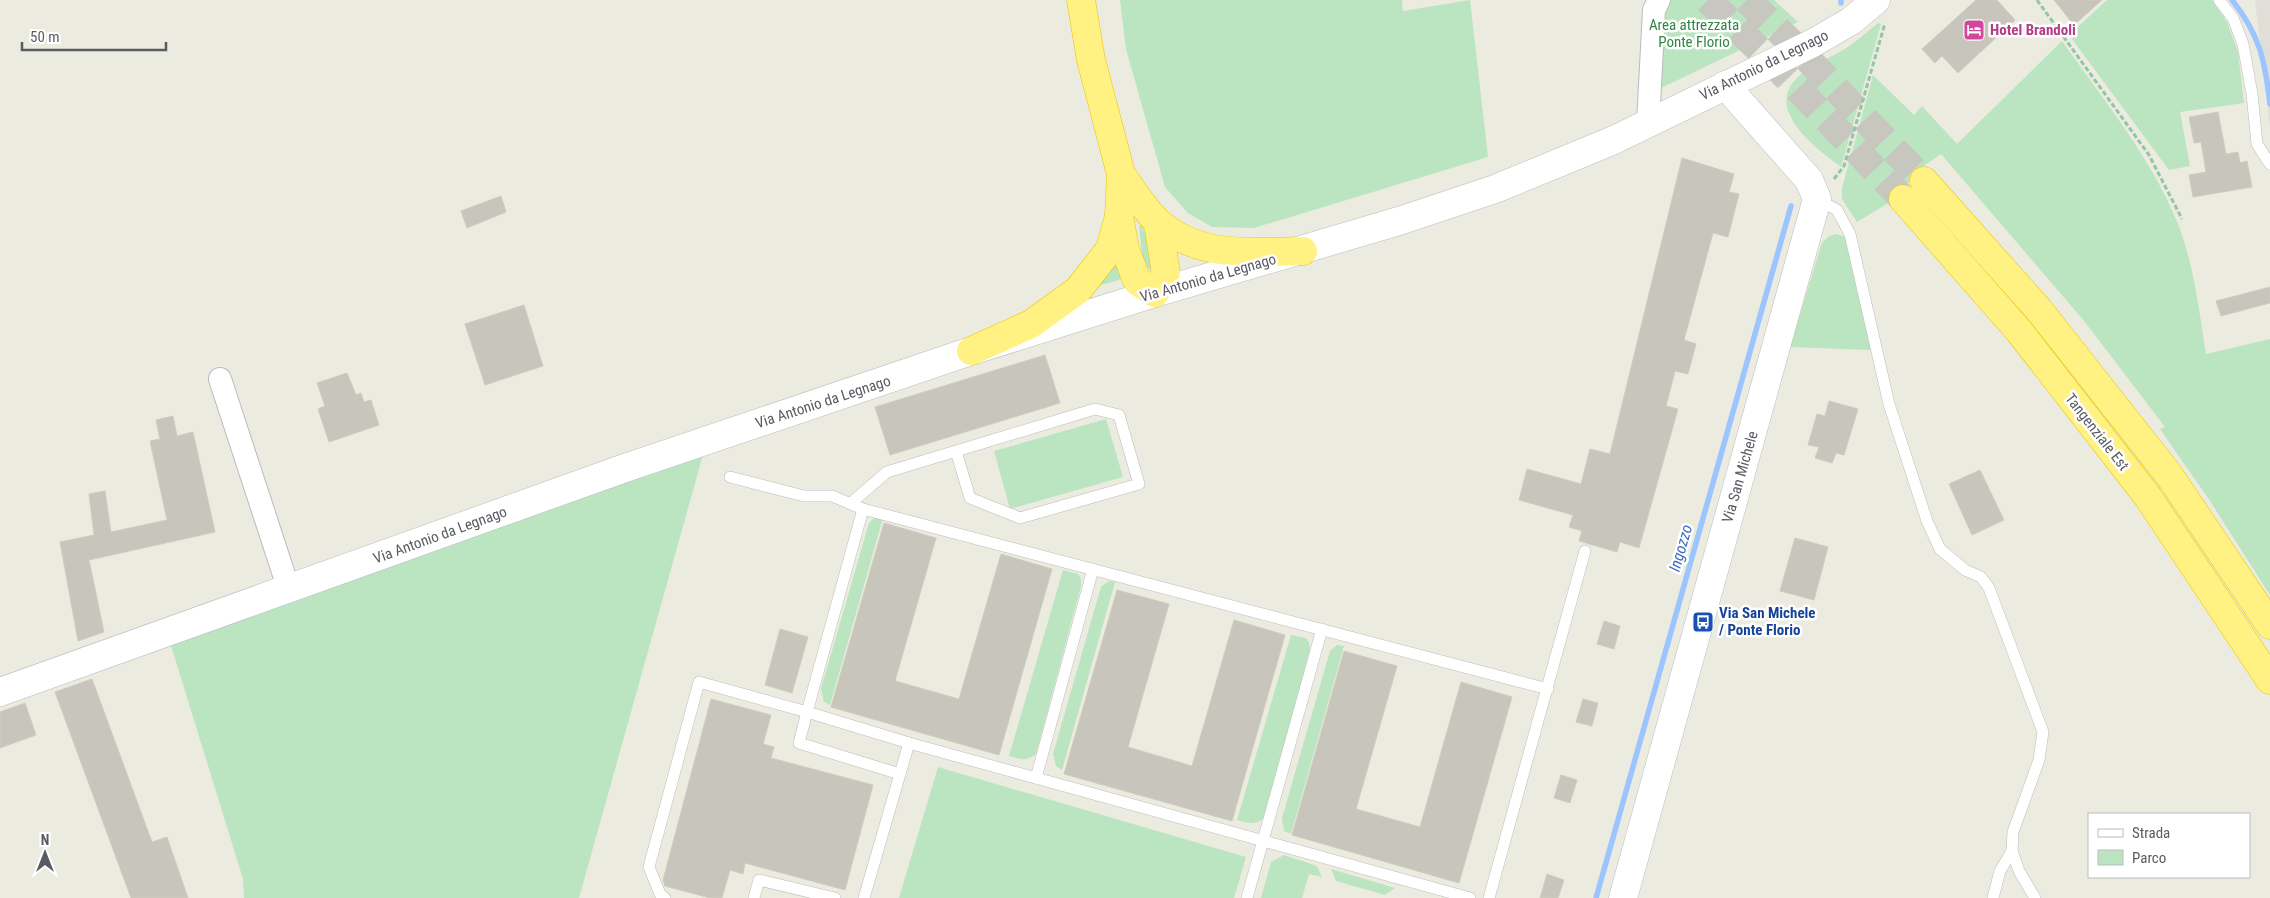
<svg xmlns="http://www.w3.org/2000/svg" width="2270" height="898" viewBox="0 0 2270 898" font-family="'Roboto Condensed',sans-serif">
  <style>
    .industrial { fill: #dfded7 }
    .green { fill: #bae5c0 }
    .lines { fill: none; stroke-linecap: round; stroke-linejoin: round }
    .stream { stroke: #9cc5ff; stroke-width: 5.5 }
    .building { fill: #c7c5bc; stroke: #d0cdbd }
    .highway-tunnel { stroke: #c7c7c0; stroke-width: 28; stroke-dasharray: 28 14; stroke-linecap: butt }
    .lane-casing { stroke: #babbc2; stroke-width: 12 }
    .street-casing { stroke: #babbc2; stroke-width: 24 }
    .secondary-casing { stroke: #babcc4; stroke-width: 29 }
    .highway-casing { stroke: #ebc400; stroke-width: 29 }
    .path { stroke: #93c6a8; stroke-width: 3; stroke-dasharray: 5 2.5; stroke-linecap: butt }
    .lane { stroke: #fff; stroke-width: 11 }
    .street { stroke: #fff; stroke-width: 22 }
    .secondary { stroke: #fff; stroke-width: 28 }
    .highway { stroke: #fff283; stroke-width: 28 }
    .labels { text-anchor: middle; stroke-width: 5; stroke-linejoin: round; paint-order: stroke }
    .park-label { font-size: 15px; fill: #328542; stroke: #fff }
    .hotel-label { font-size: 15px; font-weight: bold; fill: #b23c85; stroke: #fff; text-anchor: start }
    .street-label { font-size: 15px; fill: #585b61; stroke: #fff }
    .transit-label { font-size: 15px; font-weight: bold; fill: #164399; stroke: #fff; text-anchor: start }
    .water-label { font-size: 16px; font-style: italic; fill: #3c6bc4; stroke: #fff }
  </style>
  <rect width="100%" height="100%" fill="#ecebdf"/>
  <!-- industrial -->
  <polygon class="industrial" points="2255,0 2270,0 2270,127"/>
  <!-- green -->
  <g class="green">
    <polygon points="1120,0 1402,0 1403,11 1470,0 1488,157 1254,228 1212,227 1188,213 1165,187 1126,49"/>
    <polygon points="1667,0 1774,0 1798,22 1659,89 1661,14"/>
    <polygon points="2107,0 2212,0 2227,22 2238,52 2244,103 2180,112 2190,166 2169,170 2069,35"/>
    <path d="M1878,23L1881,24L1841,167C1818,150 1766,112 1795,80C1809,65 1831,58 1848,47C1858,40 1868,31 1878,23Z"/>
    <path d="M2062,41C2103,99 2151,157 2178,224C2194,265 2199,311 2206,354L2270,339V595L2210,501L2160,429L2165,427L2085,322L1941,154L1925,165L1890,202L1857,222L1842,199V188L1873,75L1914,115L1922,106L1957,144Z"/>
    <polygon points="1139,226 1142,226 1156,259 1153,270 1146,268 1143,263"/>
    <polygon points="1837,234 1845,237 1871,350 1790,347 1822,243 1829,236"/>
    <polygon points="1117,253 1126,278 1097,286"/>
    <polygon points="1106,419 1123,477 1010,509 994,451"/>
    <polygon points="704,451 579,898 244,898 243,879 169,639"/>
    <polygon points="876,516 883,518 830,705 824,702 821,689 869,523"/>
    <path d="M1063,570L1078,574L1081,579V586L1036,754C1026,762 1020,759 1009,756Z"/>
    <polygon points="1109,581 1115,582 1062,770 1056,766 1053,754 1101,587"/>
    <path d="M1291,635L1306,638L1309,643L1310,650L1264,818C1255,826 1248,823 1237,820Z"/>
    <polygon points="1337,645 1344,646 1291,834 1284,831 1282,818 1330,651"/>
    <polygon points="938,767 1246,857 1234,898 899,898"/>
    <polygon points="1284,855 1317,866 1322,877 1309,874 1302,898 1261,898 1271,862"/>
    <polygon points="1331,869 1395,888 1385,895 1336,881"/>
  </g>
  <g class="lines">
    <!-- stream -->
    <g class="stream">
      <polyline points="1841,0 1841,3"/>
      <path d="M2232,0C2260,35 2265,61 2270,104"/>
      <polyline points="1596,898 1791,206"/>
    </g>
  </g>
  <!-- building -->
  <g class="building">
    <polygon points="1976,0 1997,0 2015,20 1958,73 1942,56 1935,63 1922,49"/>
    <polygon points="2054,0 2102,0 2074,25"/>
    <polygon points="2218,112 2226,154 2238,152 2240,163 2247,161 2252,187 2193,197 2189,175 2206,172 2201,142 2194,143 2189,117"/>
    <polygon points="1682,158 1734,174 1729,192 1739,194 1728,237 1713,233 1684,340 1696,344 1688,374 1675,371 1666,406 1678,409 1639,548 1620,542 1617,552 1579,541 1582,531 1569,527 1573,515 1519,500 1527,469 1581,484 1590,449 1610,454"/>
    <polygon points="501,196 506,212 467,228 461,211"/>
    <polygon points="2270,287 2270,303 2221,316 2216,301"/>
    <polygon points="524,305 543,366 485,385 465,324"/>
    <polygon points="1045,355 1060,403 890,455 875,407"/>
    <polygon points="347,373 356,395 361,393 364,402 371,400 379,425 329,442 318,409 325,406 317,383"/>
    <polygon points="1829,401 1858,409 1844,455 1836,453 1832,463 1815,458 1819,447 1808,445 1817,414 1825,416"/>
    <polygon points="173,416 177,436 193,432 215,532 89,560 104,632 78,641 60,542 94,535 89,494 105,491 111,532 167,520 150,441 160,439 156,420"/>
    <polygon points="1980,470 2004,520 1972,535 1949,484"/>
    <polygon points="884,523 936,538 895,681 959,699 1001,554 1052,569 999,755 831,707"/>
    <polygon points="1795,538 1828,547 1814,600 1780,591"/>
    <polygon points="1117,590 1169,604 1128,747 1192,766 1234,620 1285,635 1232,821 1064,774"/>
    <polygon points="1604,621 1620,626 1614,649 1597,644"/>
    <polygon points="780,629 808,637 792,693 765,685"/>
    <polygon points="1344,651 1397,666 1356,809 1420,827 1461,682 1512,697 1459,883 1292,835"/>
    <polygon points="92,679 152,842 167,837 188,898 131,898 55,692"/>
    <polygon points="711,699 771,715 763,744 774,747 771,758 873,785 845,890 745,863 743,874 730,870 722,898 710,898 665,886 663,880"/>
    <polygon points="1583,699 1598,703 1592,726 1576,722"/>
    <polygon points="25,703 36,735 0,748 0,712"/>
    <polygon points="1561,775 1577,780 1570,803 1554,798"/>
    <polygon points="1547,874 1564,880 1558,898 1540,898"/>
  </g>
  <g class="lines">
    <!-- highway-tunnel -->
    <g class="highway-tunnel">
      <polyline points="1708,0 1775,65 1903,199"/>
      <polyline points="1747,0 1800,51 1924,181"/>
    </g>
    <!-- lane casing -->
    <g class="lane-casing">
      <g id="lane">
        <polyline points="2219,0 2233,18 2243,44 2252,94 2257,144 2270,164"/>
        <polyline points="1817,199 1837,210 1850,234 1889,404 1927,521 1940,549 1965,570 1981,577 1989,588 2043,732 2039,760 2013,832 2012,851 2019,871 2035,898"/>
        <polyline points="730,477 804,496 832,496 863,509 1548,689"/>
        <polyline points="851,503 887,472 1095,409 1119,415 1139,484 1020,518 970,498 956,451"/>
        <polyline points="900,774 799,743 807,712 909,743 1470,898"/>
        <polyline points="1036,778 1093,569"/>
        <polyline points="665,898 660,894 649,867 699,682 807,712 863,509"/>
        <polyline points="754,898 759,880 835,898"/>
        <polyline points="864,898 909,743"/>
        <polyline points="1247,898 1322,629"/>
        <polyline points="1489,898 1585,551"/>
        <polyline points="1993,898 2000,871 2012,851"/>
      </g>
    </g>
    <!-- street casing -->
    <g class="street-casing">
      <g id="street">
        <polyline points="1648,123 1654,10 1659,0"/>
        <polyline points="220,379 289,590"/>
      </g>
    </g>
    <!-- secondary casing -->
    <g class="secondary-casing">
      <g id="secondary">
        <polyline points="0,692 625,468 971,351 1155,293 1399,221 1495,189 1614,140 1813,43 1851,21 1876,0"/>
        <polyline points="1623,898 1817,199 1809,180 1725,85"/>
      </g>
    </g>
    <!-- highway casing -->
    <g class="highway-casing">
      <g id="highway">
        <polyline points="1081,0 1091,60 1121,174 1119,216 1125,249 1137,281 1155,293 1166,273 1158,223"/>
        <path d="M1121,174C1132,189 1145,211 1159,223C1200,259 1253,252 1303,251"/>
        <polyline points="1924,181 2039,310 2169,475 2270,625"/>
        <polyline points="1903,199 2019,331 2148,497 2270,680"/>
        <polyline points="971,351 1031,324 1078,290 1110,249 1118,220"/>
      </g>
    </g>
    <!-- path -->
    <g class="path">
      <polyline points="2037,0 2149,155 2182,219"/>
      <polyline points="1834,179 1844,166 1885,23"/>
    </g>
    <!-- lane -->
    <use href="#lane" class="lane"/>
    <!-- street -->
    <use href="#street" class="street"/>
    <!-- secondary -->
    <use href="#secondary" class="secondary"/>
    <!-- highway -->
    <use href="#highway" class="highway"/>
  </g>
  <!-- icons -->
  <defs>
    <g id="hotel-square" transform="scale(1.125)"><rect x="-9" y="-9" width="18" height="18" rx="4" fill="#d1479c" stroke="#fff"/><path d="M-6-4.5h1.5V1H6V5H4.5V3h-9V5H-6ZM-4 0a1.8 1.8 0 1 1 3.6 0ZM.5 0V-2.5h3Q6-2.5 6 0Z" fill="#fff"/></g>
    <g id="bus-square" transform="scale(1.125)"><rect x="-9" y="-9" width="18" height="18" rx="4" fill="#1a4fb4" stroke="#fff"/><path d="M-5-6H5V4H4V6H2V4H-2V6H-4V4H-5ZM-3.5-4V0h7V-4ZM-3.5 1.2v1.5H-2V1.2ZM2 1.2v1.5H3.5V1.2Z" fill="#fff"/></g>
  </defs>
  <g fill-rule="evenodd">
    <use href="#hotel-square" x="1974" y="30"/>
    <use href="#bus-square" x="1703" y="622"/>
  </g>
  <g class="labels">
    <!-- park labels -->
    <g class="park-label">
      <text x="1694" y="30">Area attrezzata<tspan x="1694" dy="17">Ponte Florio</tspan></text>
    </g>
    <!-- hotel labels -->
    <g class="hotel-label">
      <text x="1990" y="35">Hotel Brandoli</text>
    </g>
    <!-- street labels -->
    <g class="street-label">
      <text transform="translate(1764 65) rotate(-26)" y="5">Via Antonio da Legnago</text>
      <text transform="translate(1208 278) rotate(-16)" y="5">Via Antonio da Legnago</text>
      <text transform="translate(823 402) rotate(-18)" y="5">Via Antonio da Legnago</text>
      <text transform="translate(2097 432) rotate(52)" y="5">Tangenziale Est</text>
      <text transform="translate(1740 477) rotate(-74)" y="5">Via San Michele</text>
      <text transform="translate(440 535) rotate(-20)" y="5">Via Antonio da Legnago</text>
    </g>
    <!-- transit labels -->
    <g class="transit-label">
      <text x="1719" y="618">Via San Michele<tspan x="1719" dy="17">/ Ponte Florio</tspan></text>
    </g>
    <!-- water labels -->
    <g class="water-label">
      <text transform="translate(1680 548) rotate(-74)" y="6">Ingozzo</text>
    </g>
  </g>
  <!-- legend -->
  <rect x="2088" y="813" width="162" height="65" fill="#ffffff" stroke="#bcbdc0"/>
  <rect x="2098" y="829" width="25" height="8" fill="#ffffff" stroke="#bcbdc0"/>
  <text x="2132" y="838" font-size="15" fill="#585b61">Strada</text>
  <rect x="2098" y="850" width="25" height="15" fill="#bae5c0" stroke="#bcbdc0"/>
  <text x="2132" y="863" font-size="15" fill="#585b61">Parco</text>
  <!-- north arrow -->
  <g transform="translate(45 853)" stroke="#ffffff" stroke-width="4" paint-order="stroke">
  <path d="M0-4L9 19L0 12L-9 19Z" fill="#585b61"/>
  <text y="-8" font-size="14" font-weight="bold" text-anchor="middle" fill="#585b61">N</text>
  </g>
  <!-- scale -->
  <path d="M22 42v8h144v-8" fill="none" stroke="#585b61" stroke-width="2.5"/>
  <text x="30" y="42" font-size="15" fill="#585b61" stroke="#ffffff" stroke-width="4" paint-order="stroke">50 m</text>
</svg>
